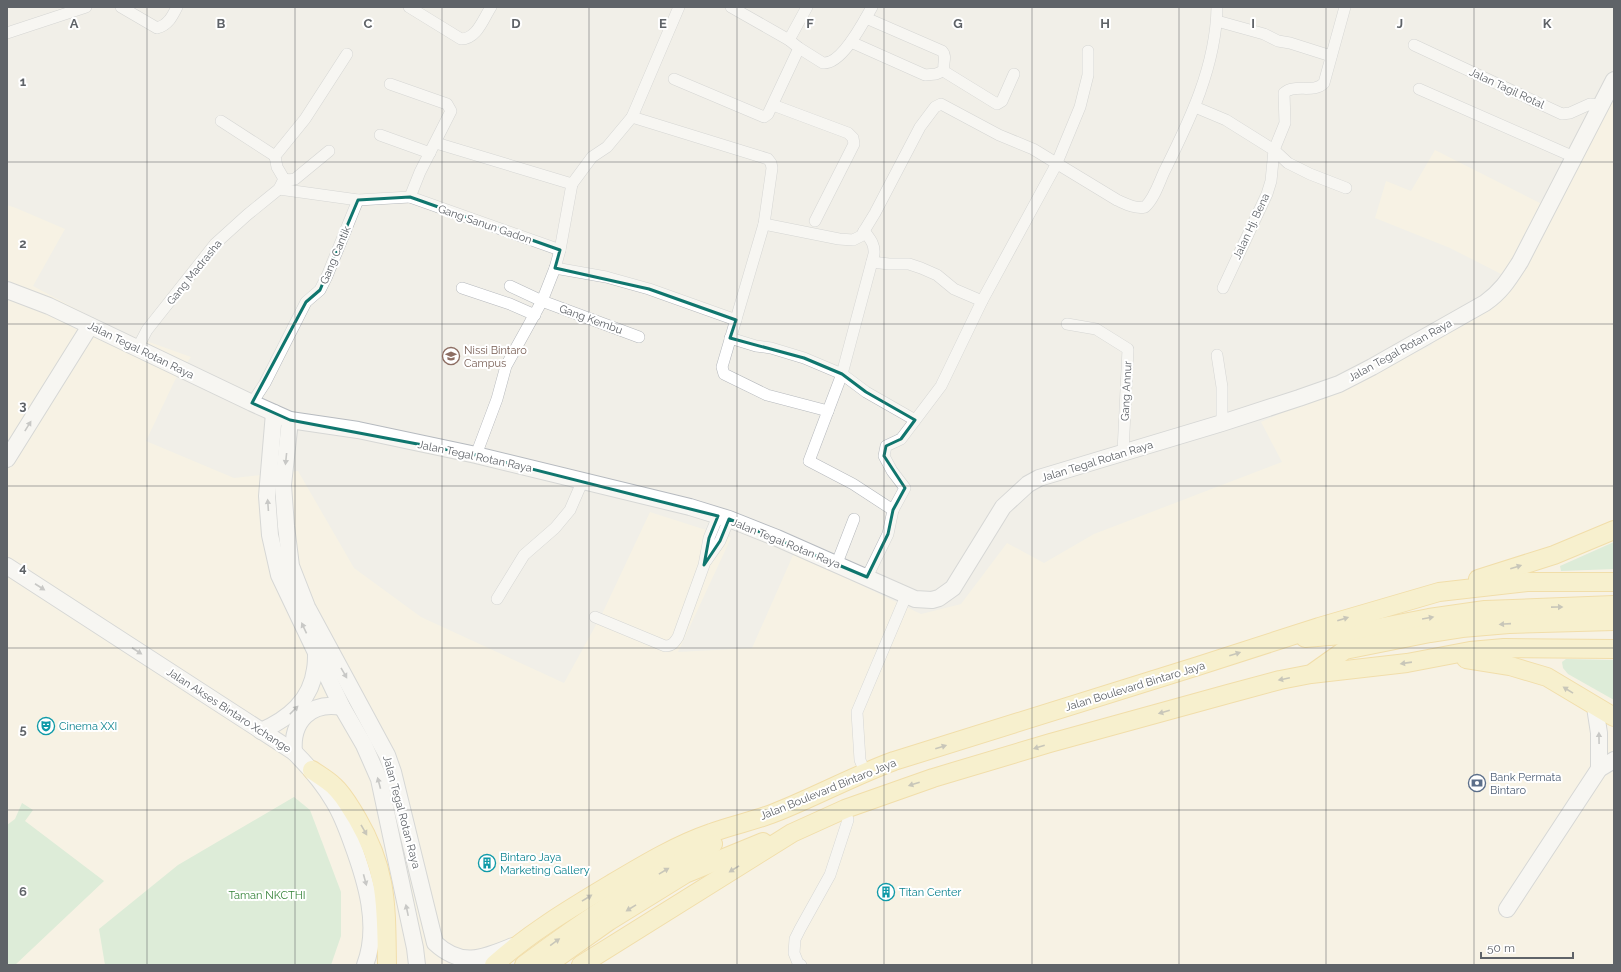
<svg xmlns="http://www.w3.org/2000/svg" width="1621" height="972" viewBox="0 0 1621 972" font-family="Raleway,sans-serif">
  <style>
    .commercial { fill: #fef7e0 }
    .green { fill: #c5e8c5 }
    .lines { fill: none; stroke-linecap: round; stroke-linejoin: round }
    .street-casing { stroke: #b5b8bc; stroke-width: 12 }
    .secondary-casing { stroke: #b6babf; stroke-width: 18 }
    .primary-casing { stroke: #f2c960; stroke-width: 20 }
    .street { stroke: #fff; stroke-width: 11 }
    .secondary { stroke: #fff; stroke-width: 16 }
    .primary { stroke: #fff2af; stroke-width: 18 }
    .oneway { fill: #979a9d }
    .oneway2 { fill: #979581 }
    .marked { fill: none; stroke: #0f766e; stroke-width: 3; stroke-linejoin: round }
    .grid { fill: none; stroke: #5f6368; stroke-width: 1; stroke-opacity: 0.55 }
    .labels { text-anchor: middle; stroke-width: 4; stroke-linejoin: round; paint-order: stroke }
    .street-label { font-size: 11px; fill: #5f6368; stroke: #fff }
    .education-label { font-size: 11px; fill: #785e54; stroke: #fff; text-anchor: start }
    .culture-label { font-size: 11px; fill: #0d838f; stroke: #fff; text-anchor: start }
    .service-label { font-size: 11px; fill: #4e5e75; stroke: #fff; text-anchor: start }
    .park-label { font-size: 11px; fill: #348238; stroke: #fff }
    .grid-label { font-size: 13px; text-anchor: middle; font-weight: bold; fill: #5f6368; stroke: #fff; stroke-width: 4; stroke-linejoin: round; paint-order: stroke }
  </style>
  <rect width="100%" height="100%" fill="#f1efe8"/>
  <!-- commercial -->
  <polygon class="commercial" points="1614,73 1614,965 7,965 7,205 16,208 65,229 33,286 84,313 85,319 191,357 175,380 146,441 234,478 298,471 354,568 421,617 564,683 602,614 650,512 731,538 678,652 752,648 794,553 921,614 961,604 1007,543 1044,563 1094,534 1282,462 1261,422 1430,346 1503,275 1450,248 1375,218 1386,181 1411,191 1435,150 1544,205"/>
  <!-- green -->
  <g class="green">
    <polygon points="1614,542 1614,569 1561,571 1560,566"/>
    <polygon points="1566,659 1614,660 1614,700 1568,674 1563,668 1562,662"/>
    <polygon points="294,797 310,810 341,892 341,936 331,965 105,965 99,929 178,865"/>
    <polygon points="22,803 33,810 25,821 104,881 15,965 7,965 7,825 15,819"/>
  </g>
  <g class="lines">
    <!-- street casing -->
    <g class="street-casing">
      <g id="street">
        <path d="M121,7L157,28C168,25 172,17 177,7"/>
        <path d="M409,7L461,39C477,39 483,19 491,7"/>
        <path d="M731,7L789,40L799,48L823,63C842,65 864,21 872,7"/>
        <path d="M866,18L942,51C948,57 941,65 945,72L997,104L1002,101L1014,74"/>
        <polyline points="1217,21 1264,34 1278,41 1290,43 1331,56"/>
        <polyline points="7,33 86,7"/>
        <polyline points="789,40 807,7"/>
        <polyline points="851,42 925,75 936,74 943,71"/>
        <polyline points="1414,45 1562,114 1570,113 1590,104 1601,105"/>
        <polyline points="674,79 764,117 768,114 799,48"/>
        <polyline points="1419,89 1574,157"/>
        <polyline points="773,105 848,133 853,138 854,144 815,221"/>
        <polyline points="1195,107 1226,120 1274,150 1288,163 1310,174 1346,188"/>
        <polyline points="632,117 768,159 771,163 772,168 764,224 722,367 724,374 767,395 828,411"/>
        <polyline points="221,121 275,156"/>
        <polyline points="380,135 430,153"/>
        <polyline points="436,143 572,184"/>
        <polyline points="284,179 277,167 275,156 305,119 347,54"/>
        <polyline points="284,179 289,180 295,179 329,151"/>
        <polyline points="279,189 358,200 410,197 420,172 451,111 447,104 390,84"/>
        <polyline points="410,197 560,250"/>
        <path d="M764,224L839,239L853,240L861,236L875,213L920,127L935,107L941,104L999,135L1033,149L1117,200C1126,204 1135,209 1145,207C1154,199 1159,183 1164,172C1190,120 1216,66 1217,7"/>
        <path d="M864,231C870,239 875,244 874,254L842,374L809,461L853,484L893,510"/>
        <polyline points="872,262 889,264 909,264 921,268 937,275 954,289 982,301"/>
        <polyline points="555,268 606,277 649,289 736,320"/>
        <polyline points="510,286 542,301 639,337"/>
        <polyline points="462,288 510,304 535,315"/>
        <path d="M1223,288L1267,194L1271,181L1274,150L1285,123L1284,93C1294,83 1314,94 1324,83L1345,7"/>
        <polyline points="1067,324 1096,329 1128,349 1123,452"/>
        <polyline points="730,338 756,346 771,348 804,358 842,374 866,392 915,420"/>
        <polyline points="137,349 147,330 215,244 247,215 279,189 284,179"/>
        <polyline points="1217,355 1222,387 1222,423"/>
        <polyline points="252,403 265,383 306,302 320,290 327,276 358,200"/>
        <polyline points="476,455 497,399 506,366 542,301 555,268 560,250 572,184 592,157 607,147 632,117 679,7"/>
        <polyline points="706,561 720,541 729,519"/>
        <polyline points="837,563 854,519"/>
        <polyline points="867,577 888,534 893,510 905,488 892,471 884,456 886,446 901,439 941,386 982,301 1056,165 1080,107 1088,75 1088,51"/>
        <polyline points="497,599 524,555 555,528 570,510 583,480"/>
        <path d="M595,617L665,646C672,646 674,643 678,637L704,565L709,538L718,516"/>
        <polyline points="865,772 860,760 857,712 906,596"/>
        <polyline points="801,965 798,963 794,953 795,939 800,929 830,875 848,820 845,809"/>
      </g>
    </g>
    <!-- secondary casing -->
    <g class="secondary-casing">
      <g id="secondary">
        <path d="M7,290L49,306L252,403L290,420L358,430L476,455L690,507L729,519L777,538L915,599L932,600L939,598L953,588L1003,507L1028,484L1039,478L1222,423L1299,398L1339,384L1372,367L1485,303C1502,291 1509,279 1520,262L1614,80"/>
        <polyline points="274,413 267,496 270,535 279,575 342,707 364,745 379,779 415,948 417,965"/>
        <path d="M290,420L283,485L286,526L291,566L307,607L387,755L393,772L435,943C462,968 483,958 513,946"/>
        <polyline points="7,459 90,326"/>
        <path d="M7,566L294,752C309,767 323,783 334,802C342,815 347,829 352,843C366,881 380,926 365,965"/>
        <polyline points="1595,707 1599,733 1599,769"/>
        <path d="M261,731C288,719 311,701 315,669C316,664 316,658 316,654"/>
        <path d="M294,752C291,721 311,701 342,707"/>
        <polyline points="1507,909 1599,769 1614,760"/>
      </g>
    </g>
    <!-- primary casing -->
    <g class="primary-casing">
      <g id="primary">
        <polyline points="1478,579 1554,555 1614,530"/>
        <polyline points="1305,638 1342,635 1429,618 1485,610 1614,605"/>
        <polyline points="1466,659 1510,666 1547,677 1614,717"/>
        <polyline points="1314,672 1345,650 1430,633 1462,628 1509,624 1614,621"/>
        <path d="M312,770C319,775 328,780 334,786C344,795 350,807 357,818C388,871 386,907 387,965"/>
        <path d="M494,965C529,933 571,908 611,884C643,865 676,845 711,833C732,825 754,821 774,813C815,797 853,776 894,761L1198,666L1319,627L1439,592L1527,582H1614"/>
        <path d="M524,965C584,920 647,879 713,844"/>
        <polyline points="547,965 609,921 685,874 763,842"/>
        <polyline points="581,965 792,833 845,809 933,778 1050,743 1228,694 1280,680 1311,674 1407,663 1470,651 1504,648 1614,649"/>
      </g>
    </g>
    <!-- street -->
    <use href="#street" class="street"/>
    <!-- secondary -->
    <use href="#secondary" class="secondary"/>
    <!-- primary -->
    <use href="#primary" class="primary"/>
  </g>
  <!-- one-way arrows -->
  <defs><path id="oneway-solid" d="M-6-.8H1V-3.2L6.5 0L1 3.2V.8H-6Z"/></defs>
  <g class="oneway">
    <use href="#oneway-solid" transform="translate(28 426) rotate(-58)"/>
    <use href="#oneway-solid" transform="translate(286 459) rotate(96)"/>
    <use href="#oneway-solid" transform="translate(268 505) rotate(-94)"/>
    <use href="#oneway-solid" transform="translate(40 587) rotate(33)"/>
    <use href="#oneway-solid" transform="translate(304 628) rotate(-115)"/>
    <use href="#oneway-solid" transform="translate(137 651) rotate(33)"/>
    <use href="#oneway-solid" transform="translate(344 673) rotate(60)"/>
    <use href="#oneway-solid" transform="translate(294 710) rotate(-45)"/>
    <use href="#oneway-solid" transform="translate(1599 738) rotate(-91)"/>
    <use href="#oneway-solid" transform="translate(379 783) rotate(-105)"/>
    <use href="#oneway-solid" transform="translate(365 880) rotate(75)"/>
    <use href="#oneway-solid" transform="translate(407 910) rotate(-102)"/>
  </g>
  <g class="oneway2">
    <use href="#oneway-solid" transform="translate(1516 567) rotate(-17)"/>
    <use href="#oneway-solid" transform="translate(1557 607) rotate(-1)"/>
    <use href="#oneway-solid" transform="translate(1428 618) rotate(-10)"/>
    <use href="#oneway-solid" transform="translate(1343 619) rotate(-17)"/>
    <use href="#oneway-solid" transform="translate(1505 624) rotate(176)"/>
    <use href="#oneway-solid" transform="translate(1235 654) rotate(-18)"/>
    <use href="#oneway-solid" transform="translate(1406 663) rotate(172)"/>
    <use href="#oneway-solid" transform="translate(1284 679) rotate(168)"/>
    <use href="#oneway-solid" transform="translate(1568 690) rotate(-148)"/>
    <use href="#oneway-solid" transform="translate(1164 712) rotate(164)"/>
    <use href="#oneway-solid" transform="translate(941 747) rotate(-17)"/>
    <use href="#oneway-solid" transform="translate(1039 747) rotate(163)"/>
    <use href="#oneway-solid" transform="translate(914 784) rotate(162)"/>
    <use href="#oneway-solid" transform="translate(364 830) rotate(60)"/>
    <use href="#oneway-solid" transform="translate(734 869) rotate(148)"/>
    <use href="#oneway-solid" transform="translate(664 871) rotate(-31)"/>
    <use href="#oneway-solid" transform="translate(587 898) rotate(-32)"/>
    <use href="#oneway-solid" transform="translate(631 908) rotate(148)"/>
    <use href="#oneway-solid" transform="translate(555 942) rotate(-36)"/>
  </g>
  <!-- marked area -->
  <path d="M0 0H1621V972H0ZM410,197L560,250L555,268L649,289L736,320L730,338L804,358L842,374L866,392L915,420L901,439L886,446L884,456L905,488L893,510L888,534L867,577L729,519L720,541L704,565L709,538L718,516L476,455L290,420L252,403L306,302L320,290L358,200Z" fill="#f1efe8" fill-opacity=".55" fill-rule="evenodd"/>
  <path class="marked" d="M410,197L560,250L555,268L649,289L736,320L730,338L804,358L842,374L866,392L915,420L901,439L886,446L884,456L905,488L893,510L888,534L867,577L729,519L720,541L704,565L709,538L718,516L476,455L290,420L252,403L306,302L320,290L358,200Z"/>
  <!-- grid -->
  <path class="grid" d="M147,7V965M295,7V965M442,7V965M589,7V965M737,7V965M884,7V965M1032,7V965M1179,7V965M1326,7V965M1474,7V965M7,162H1614M7,324H1614M7,486H1614M7,648H1614M7,810H1614"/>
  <!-- icons -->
  <defs>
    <g id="university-ring" transform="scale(0.9)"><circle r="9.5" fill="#fff" stroke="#8d6e63" stroke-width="1.5"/><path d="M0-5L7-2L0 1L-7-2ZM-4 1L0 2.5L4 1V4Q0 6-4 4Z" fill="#8d6e63"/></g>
    <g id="theatre-ring" transform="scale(0.9)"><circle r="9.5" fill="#fff" stroke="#0f9aa8" stroke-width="1.5"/><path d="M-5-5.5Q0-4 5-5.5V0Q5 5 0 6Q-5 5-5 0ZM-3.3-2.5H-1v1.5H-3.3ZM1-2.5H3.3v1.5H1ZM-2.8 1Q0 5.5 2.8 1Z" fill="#0f9aa8"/></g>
    <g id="bank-ring" transform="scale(0.9)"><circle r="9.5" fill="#fff" stroke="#5c6f8a" stroke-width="1.5"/><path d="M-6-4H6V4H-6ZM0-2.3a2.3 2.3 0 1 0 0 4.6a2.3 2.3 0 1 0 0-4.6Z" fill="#5c6f8a"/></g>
    <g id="building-ring" transform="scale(0.9)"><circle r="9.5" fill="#fff" stroke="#0f9aa8" stroke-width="1.5"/><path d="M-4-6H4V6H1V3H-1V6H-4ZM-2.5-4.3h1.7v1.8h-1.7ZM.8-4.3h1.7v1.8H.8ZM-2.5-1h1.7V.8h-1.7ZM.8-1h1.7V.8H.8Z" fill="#0f9aa8"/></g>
  </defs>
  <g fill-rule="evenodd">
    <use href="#university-ring" x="451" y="356"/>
    <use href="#theatre-ring" x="46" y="726"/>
    <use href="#bank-ring" x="1477" y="783"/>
    <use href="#building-ring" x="487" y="863"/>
    <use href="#building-ring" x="886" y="892"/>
  </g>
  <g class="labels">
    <!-- street labels -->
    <g class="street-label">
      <text transform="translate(1507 88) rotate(25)" y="4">Jalan Tagil Rotal</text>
      <text transform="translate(485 224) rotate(19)" y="4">Gang Sanun Gadon</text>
      <text transform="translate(1251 226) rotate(-65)" y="4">Jalan Hj. Bena</text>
      <text transform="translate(335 255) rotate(-67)" y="4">Gang Cantik</text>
      <text transform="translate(194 272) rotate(-51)" y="4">Gang Madrasha</text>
      <text transform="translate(591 319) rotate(20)" y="4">Gang Kembu</text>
      <text transform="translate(141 350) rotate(26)" y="4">Jalan Tegal Rotan Raya</text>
      <text transform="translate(1400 350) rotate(-29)" y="4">Jalan Tegal Rotan Raya</text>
      <text transform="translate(1126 391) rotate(-87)" y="4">Gang Annur</text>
      <text transform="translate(475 456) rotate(12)" y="4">Jalan Tegal Rotan Raya</text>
      <text transform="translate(1097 461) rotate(-17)" y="4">Jalan Tegal Rotan Raya</text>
      <text transform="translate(786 543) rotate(22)" y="4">Jalan Tegal Rotan Raya</text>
      <text transform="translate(1135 686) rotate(-17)" y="4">Jalan Boulevard Bintaro Jaya</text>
      <text transform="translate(229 710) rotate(33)" y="4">Jalan Akses Bintaro Xchange</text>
      <text transform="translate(828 789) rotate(-22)" y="4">Jalan Boulevard Bintaro Jaya</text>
      <text transform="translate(402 812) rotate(75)" y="4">Jalan Tegal Rotan Raya</text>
    </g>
    <!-- education labels -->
    <g class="education-label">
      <text x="464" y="354">Nissi Bintaro<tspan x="464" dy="13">Campus</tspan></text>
    </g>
    <!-- culture labels -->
    <g class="culture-label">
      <text x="59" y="730">Cinema XXI</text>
      <text x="500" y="861">Bintaro Jaya<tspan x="500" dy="13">Marketing Gallery</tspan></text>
      <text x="899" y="896">Titan Center</text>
    </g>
    <!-- service labels -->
    <g class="service-label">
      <text x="1490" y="781">Bank Permata<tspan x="1490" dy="13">Bintaro</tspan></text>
    </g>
    <!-- park labels -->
    <g class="park-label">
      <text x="267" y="899">Taman NKCTHI</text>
    </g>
  </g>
  <g class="grid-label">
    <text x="74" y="28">A</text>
    <text x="221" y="28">B</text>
    <text x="368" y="28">C</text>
    <text x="516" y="28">D</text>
    <text x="663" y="28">E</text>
    <text x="810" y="28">F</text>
    <text x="958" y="28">G</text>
    <text x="1105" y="28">H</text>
    <text x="1253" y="28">I</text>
    <text x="1400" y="28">J</text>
    <text x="1547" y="28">K</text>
    <text x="23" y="86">1</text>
    <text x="23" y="248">2</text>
    <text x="23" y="410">3</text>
    <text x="23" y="572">4</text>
    <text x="23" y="734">5</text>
    <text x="23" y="896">6</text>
  </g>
  <!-- border -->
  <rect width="1621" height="972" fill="none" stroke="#5f6368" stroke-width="16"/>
  <!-- scale -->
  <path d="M1481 952v6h92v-6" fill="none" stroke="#5f6368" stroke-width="2"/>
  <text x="1487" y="952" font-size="12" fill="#5f6368" stroke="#ffffff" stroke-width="3" paint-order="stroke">50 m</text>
</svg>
